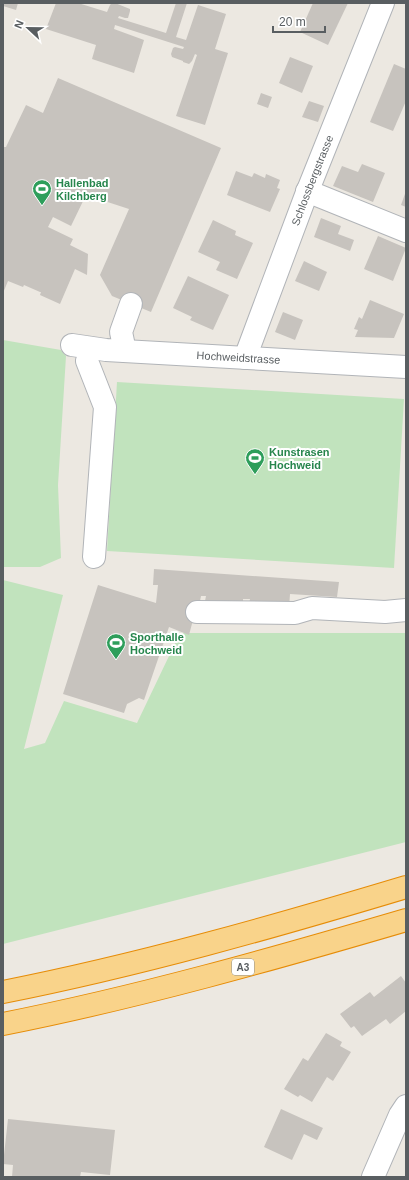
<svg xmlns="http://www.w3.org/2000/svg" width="409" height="1180" viewBox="0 0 409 1180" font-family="Helvetica,sans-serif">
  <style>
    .green { fill: #c1e3bd }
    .building { fill: #c7c3be }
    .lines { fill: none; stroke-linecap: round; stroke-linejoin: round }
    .minor-casing { stroke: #b1b4b8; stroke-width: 24 }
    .highway-casing { stroke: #e68c07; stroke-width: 24 }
    .minor { stroke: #fff; stroke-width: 22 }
    .highway { stroke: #f9d38a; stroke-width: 22 }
    .labels { text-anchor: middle; stroke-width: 4; stroke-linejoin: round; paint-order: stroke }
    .shield { fill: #fff; stroke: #8b8e90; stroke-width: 1 }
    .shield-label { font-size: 10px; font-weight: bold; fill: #595e61 }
    .street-label { font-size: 11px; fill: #595e61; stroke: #fff }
    .leisure-label { font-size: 11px; font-weight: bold; fill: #27864d; stroke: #fff; text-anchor: start }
  </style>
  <rect width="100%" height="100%" fill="#ece8e1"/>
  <!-- green -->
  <g class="green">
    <polygon points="3,340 61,350 66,356 58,485 61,558 40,567 3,567"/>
    <polygon points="117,382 404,399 394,568 107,551"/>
    <polygon points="3,580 63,595 24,749 45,743 64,701 137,723 180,633 406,633 406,842 3,944"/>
  </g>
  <!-- building -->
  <g class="building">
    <polygon points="3,3 18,3 16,10 3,6"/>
    <polygon points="56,3 78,3 107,12 110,5 112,3 115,3 130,9 130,11 128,18 125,18 119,16 118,18 166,33 176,3 187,3 176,37 186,40 198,5 226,14 215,49 228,53 205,125 176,116 197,55 195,54 192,61 189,64 183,62 183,61 172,57 171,54 173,48 175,47 183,49 184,47 115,25 114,29 144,40 134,73 92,59 96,45 46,29"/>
    <polygon points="313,3 348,3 328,45 300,32"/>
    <polygon points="290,57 313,66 302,93 279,83"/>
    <polygon points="394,64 406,69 406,101 393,131 370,122"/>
    <polygon points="58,78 221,148 151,312 112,296 100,275 129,209 86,195 71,226 53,217 48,227 73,239 70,245 88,254 87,275 75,269 60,304 40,295 41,292 40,292 24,285 23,287 8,281 3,293 3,147 6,147 26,105 43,113"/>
    <polygon points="261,93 272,97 268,108 257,104"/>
    <polygon points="309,101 324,106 318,122 302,117"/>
    <polygon points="362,164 385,173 373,202 333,186 342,166 358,172"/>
    <polygon points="236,171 252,177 254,173 265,178 266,174 280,180 277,188 280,189 270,212 227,195"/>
    <polygon points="406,191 406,207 401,205"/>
    <polygon points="321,218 341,226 338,234 354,240 350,251 314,237"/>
    <polygon points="213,220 236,231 235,235 253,243 237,279 216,270 220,262 198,252"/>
    <polygon points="378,236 406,248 393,281 364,269"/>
    <polygon points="304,261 327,272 319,291 295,281"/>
    <polygon points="188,276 229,295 213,330 190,320 192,317 173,308"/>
    <polygon points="370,300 404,314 394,338 355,337 358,330 354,329 359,317 362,319"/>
    <polygon points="283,312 303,320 295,340 275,332"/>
    <polygon points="154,569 339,582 337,597 290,594 289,608 249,604 250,599 243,599 243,603 205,601 206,596 201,596 200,601 198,601 189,635 169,627 144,700 139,698 127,704 124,713 63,694 98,585 156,603 158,585 153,585"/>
    <polygon points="401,976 406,983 406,1011 390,1024 386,1019 362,1036 354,1026 351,1028 340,1014 370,992 374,997"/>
    <polygon points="326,1033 342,1042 340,1046 351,1052 333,1081 327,1077 312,1102 300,1095 298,1097 284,1089 303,1058 308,1061"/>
    <polygon points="281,1109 323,1128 317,1140 304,1134 292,1160 264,1147"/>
    <polygon points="8,1119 115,1130 110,1175 81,1172 80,1177 12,1177 13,1165 3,1164"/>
  </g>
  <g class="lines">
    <!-- minor casing -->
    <g class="minor-casing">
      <g id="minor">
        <polyline points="307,191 406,231"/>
        <path id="s1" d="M72,345L106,350L406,367"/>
        <polyline points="125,351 121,332 131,304"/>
        <path id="s2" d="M245,358L306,195L383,3"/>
        <polyline points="87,361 105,407 94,557"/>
        <polyline points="197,612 295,613 312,608 385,612 406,610"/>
        <polyline points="373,1177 400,1115 406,1106"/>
      </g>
    </g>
    <!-- highway casing -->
    <g class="highway-casing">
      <g id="highway">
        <path d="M3,992C139,965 273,927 406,887"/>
        <path d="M3,1024C139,997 273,959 406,920"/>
      </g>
    </g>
    <!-- minor -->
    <use href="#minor" class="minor"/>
    <!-- highway -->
    <use href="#highway" class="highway"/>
  </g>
  <!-- icons -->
  <defs>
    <g id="stadium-pin" transform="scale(1)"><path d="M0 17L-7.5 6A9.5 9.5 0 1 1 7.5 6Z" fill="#2e9e5b" stroke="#fff"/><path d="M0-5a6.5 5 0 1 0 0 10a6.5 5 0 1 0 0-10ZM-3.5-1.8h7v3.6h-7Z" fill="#fff"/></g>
  </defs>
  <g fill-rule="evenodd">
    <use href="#stadium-pin" x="42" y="189"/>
    <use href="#stadium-pin" x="255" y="458"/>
    <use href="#stadium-pin" x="116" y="643"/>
  </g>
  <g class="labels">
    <!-- shield labels -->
    <rect class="shield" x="232" y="959" width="22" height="16" rx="3"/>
    <g class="shield-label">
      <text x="243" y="971">A3</text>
    </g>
    <!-- street labels -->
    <g class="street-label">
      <text dy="4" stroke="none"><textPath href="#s2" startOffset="190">Schlossbergstrasse</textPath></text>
      <text dy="4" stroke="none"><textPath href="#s1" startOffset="167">Hochweidstrasse</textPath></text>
    </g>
    <!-- leisure labels -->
    <g class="leisure-label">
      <text x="56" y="187">Hallenbad<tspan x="56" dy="13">Kilchberg</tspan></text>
      <text x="269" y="456">Kunstrasen<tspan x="269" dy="13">Hochweid</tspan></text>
      <text x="130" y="641">Sporthalle<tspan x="130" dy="13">Hochweid</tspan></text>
    </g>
  </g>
  <!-- border -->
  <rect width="409" height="1180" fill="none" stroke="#595e61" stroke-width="8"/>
  <!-- north arrow -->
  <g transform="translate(28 28) rotate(292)" stroke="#ffffff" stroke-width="3" paint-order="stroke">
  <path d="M0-3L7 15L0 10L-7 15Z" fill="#595e61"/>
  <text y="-6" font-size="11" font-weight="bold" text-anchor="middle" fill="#595e61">N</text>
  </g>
  <!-- scale -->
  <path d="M273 26v6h52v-6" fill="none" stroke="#595e61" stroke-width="2"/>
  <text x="279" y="26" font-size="12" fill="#595e61" stroke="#ffffff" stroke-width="3" paint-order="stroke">20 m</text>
</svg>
